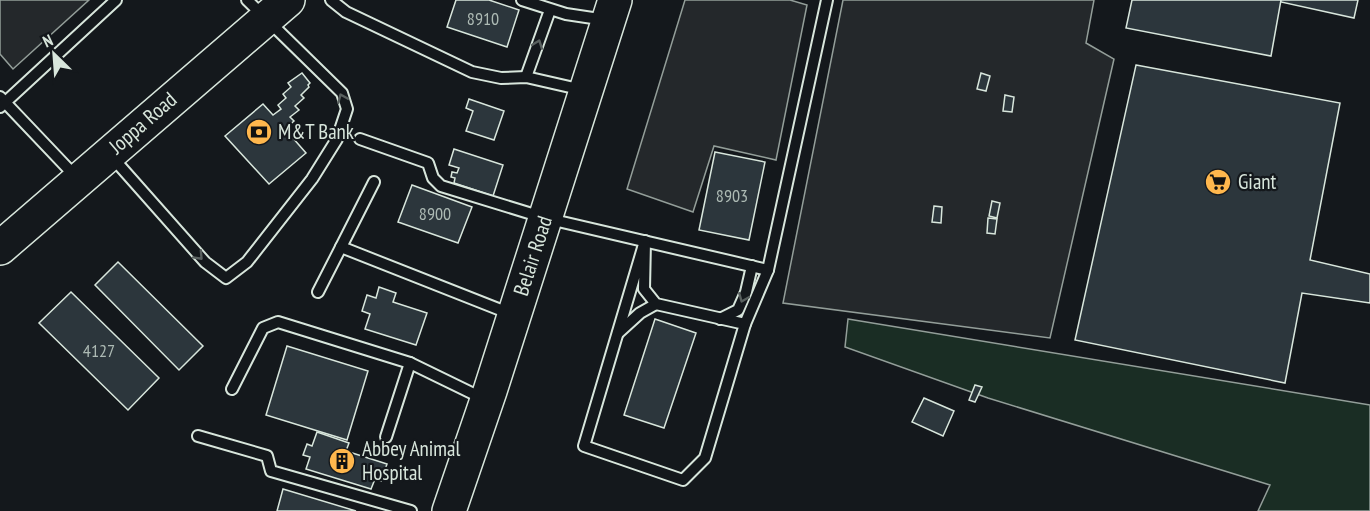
<svg xmlns="http://www.w3.org/2000/svg" width="1370" height="511" viewBox="0 0 1370 511" font-family="'PT Sans Narrow',sans-serif">
  <style>
    .green { fill: #1a2d24; stroke: #939e99; stroke-width: 1.5 }
    .parking { fill: #24282b; stroke: #939e99; stroke-width: 1.5 }
    .building { fill: #2c363c; stroke: #d8e6dc; stroke-width: 1.5 }
    .lines { fill: none; stroke-linecap: round; stroke-linejoin: round }
    .lane-casing { stroke: #d8e6dc; stroke-width: 14 }
    .primary-casing { stroke: #d8e6dc; stroke-width: 36 }
    .highway-casing { stroke: #d8e6dc; stroke-width: 36 }
    .lane { stroke: #14181c; stroke-width: 10 }
    .primary { stroke: #14181c; stroke-width: 33 }
    .highway { stroke: #14181c; stroke-width: 33 }
    .oneway { stroke: #59605f }
    .labels { text-anchor: middle; stroke-width: 4.5; stroke-linejoin: round; paint-order: stroke }
    .number-label { font-size: 18px; fill: #adbab4 }
    .street-label { font-size: 21px; fill: #d8e6dc; stroke: #14181c }
    .poi-label { font-size: 21px; fill: #d8e6dc; stroke: #14181c; text-anchor: start }
  </style>
  <rect width="100%" height="100%" fill="#14181c"/>
  <!-- green -->
  <polygon class="green" points="848,319 1370,405 1370,511 1258,511 1270,485 988,398 845,347"/>
  <!-- parking -->
  <g class="parking">
    <polygon points="0,0 89,0 13,69 0,54"/>
    <polygon points="685,0 790,0 807,5 776,160 714,146 693,212 627,189"/>
    <polygon points="843,0 1094,0 1086,43 1114,59 1050,338 783,303"/>
  </g>
  <!-- building -->
  <g class="building">
    <polygon points="456,0 489,0 519,10 507,47 447,27"/>
    <polygon points="1132,0 1281,0 1271,56 1126,28"/>
    <polygon points="1281,0 1358,0 1354,18 1281,2"/>
    <polygon points="1136,65 1340,103 1310,260 1370,274 1370,303 1302,293 1285,383 1075,340"/>
    <polygon points="302,73 310,83 308,85 309,87 301,95 304,98 295,106 299,110 290,117 294,121 285,129 306,153 269,184 225,136 263,104 273,115 281,109 278,105 286,98 283,94 291,87 288,83"/>
    <polygon points="981,73 990,76 986,91 977,89"/>
    <polygon points="1005,95 1014,97 1012,112 1003,111"/>
    <polygon points="469,99 504,111 494,140 466,131 473,111 466,108"/>
    <polygon points="454,149 503,165 493,196 454,183 455,178 451,177 452,172 457,173 459,168 449,165"/>
    <polygon points="715,152 765,162 749,240 699,230"/>
    <polygon points="412,185 472,207 458,243 398,222"/>
    <polygon points="992,201 1000,203 997,218 989,216"/>
    <polygon points="934,206 942,207 941,223 932,222"/>
    <polygon points="988,218 997,219 995,234 987,233"/>
    <polygon points="118,262 203,346 179,370 95,285"/>
    <polygon points="379,287 396,293 393,302 427,313 416,345 365,329 370,314 362,311 367,295 376,298"/>
    <polygon points="71,292 159,378 128,410 39,323"/>
    <polygon points="655,319 696,333 664,428 624,415"/>
    <polygon points="287,346 368,371 347,440 266,415"/>
    <polygon points="975,385 982,387 975,402 969,400"/>
    <polygon points="924,398 954,411 943,436 912,422"/>
    <polygon points="317,432 349,443 346,451 387,464 381,481 375,479 371,489 306,469 310,457 303,455 307,444 312,446"/>
    <polygon points="283,489 356,511 277,511"/>
  </g>
  <g class="lines">
    <!-- lane casing -->
    <g class="lane-casing">
      <g id="lane">
        <polyline points="331,0 346,12 472,72 501,78 526,77 583,90"/>
        <polyline points="522,0 566,14 606,20"/>
        <polyline points="526,77 550,10"/>
        <polyline points="0,97 76,177"/>
        <polyline points="0,107 116,0"/>
        <polyline points="360,139 428,163 433,178 441,186 545,218 768,270 827,0"/>
        <polyline points="112,157 205,262 226,278 247,262 312,179 337,139 347,109 342,93 247,0"/>
        <polyline points="374,182 341,247 511,314"/>
        <polygon points="645,241 644,289 656,304 745,324 705,458 683,480 584,446"/>
        <polyline points="318,292 341,247"/>
        <polyline points="720,319 738,310 746,292 752,266"/>
        <polyline points="745,324 768,270"/>
        <polyline points="618,333 640,313 656,304"/>
        <polyline points="232,389 263,328 278,322 410,363 484,399"/>
        <polyline points="198,436 267,456 271,471 411,511"/>
        <polyline points="386,437 410,363"/>
      </g>
    </g>
    <!-- primary casing -->
    <g class="primary-casing">
      <polyline id="primary" points="0,248 288,0"/>
    </g>
    <!-- highway casing -->
    <g class="highway-casing">
      <polyline id="highway" points="449,511 490,391 615,0"/>
    </g>
    <!-- lane -->
    <use href="#lane" class="lane"/>
    <!-- primary -->
    <use href="#primary" class="primary"/>
    <!-- highway -->
    <use href="#highway" class="highway"/>
  </g>
  <!-- one-way arrows -->
  <defs><path id="oneway-chevron" d="M-2-3.5L2.5 0L-2 3.5" fill="none" stroke-width="1.6" stroke-linecap="round" stroke-linejoin="round" transform="scale(1.5)"/></defs>
  <g class="oneway">
    <use href="#oneway-chevron" transform="translate(538 44) rotate(-70)"/>
    <use href="#oneway-chevron" transform="translate(342 98) rotate(-113)"/>
    <use href="#oneway-chevron" transform="translate(199 256) rotate(47)"/>
    <use href="#oneway-chevron" transform="translate(743 298) rotate(112)"/>
  </g>
  <!-- icons -->
  <defs>
    <g id="bank-disc" transform="scale(1.35)"><circle r="9.5" fill="#ffb74d" stroke="#14181c"/><path d="M-6-4H6V4H-6ZM0-2.3a2.3 2.3 0 1 0 0 4.6a2.3 2.3 0 1 0 0-4.6Z" fill="#111"/></g>
    <g id="supermarket-disc" transform="scale(1.35)"><circle r="9.5" fill="#ffb74d" stroke="#14181c"/><path d="M-6-5.5h2.5l.6 2H6L4.5 2H-2.5L-4.4-4H-6ZM-1.5 3.2a1.3 1.3 0 1 0 .1 0ZM3 3.2a1.3 1.3 0 1 0 .1 0Z" fill="#111"/></g>
    <g id="building-disc" transform="scale(1.35)"><circle r="9.5" fill="#ffb74d" stroke="#14181c"/><path d="M-4-6H4V6H1V3H-1V6H-4ZM-2.5-4.3h1.7v1.8h-1.7ZM.8-4.3h1.7v1.8H.8ZM-2.5-1h1.7V.8h-1.7ZM.8-1h1.7V.8H.8Z" fill="#111"/></g>
  </defs>
  <g fill-rule="evenodd">
    <use href="#bank-disc" x="259" y="132"/>
    <use href="#supermarket-disc" x="1218" y="182"/>
    <use href="#building-disc" x="342" y="461"/>
  </g>
  <g class="labels">
    <!-- number labels -->
    <g class="number-label">
      <text x="483" y="25">8910</text>
      <text x="732" y="202">8903</text>
      <text x="435" y="220">8900</text>
      <text x="99" y="357">4127</text>
    </g>
    <!-- street labels -->
    <g class="street-label">
      <text transform="translate(143 123) rotate(-41)" y="7">Joppa Road</text>
      <text transform="translate(533 256) rotate(-72)" y="7">Belair Road</text>
    </g>
    <!-- poi labels -->
    <g class="poi-label">
      <text x="278" y="139">M&amp;T Bank</text>
      <text x="1238" y="189">Giant</text>
      <text x="362" y="456">Abbey Animal<tspan x="362" dy="24">Hospital</tspan></text>
    </g>
  </g>
  <!-- north arrow -->
  <g transform="translate(54 54) rotate(335)" stroke="#14181c" stroke-width="4.5" paint-order="stroke">
  <path d="M0-4.5L10 22L0 15L-10 22Z" fill="#d8e6dc"/>
  <text y="-9" font-size="16" font-weight="bold" text-anchor="middle" fill="#d8e6dc">N</text>
  </g>
</svg>
